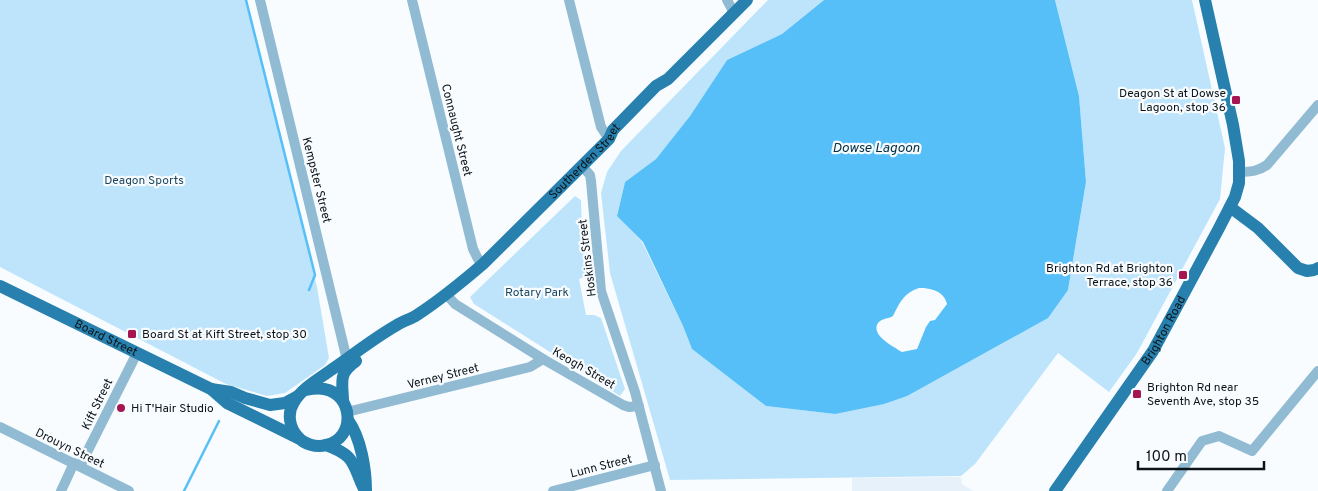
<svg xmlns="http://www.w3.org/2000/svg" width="1318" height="491" viewBox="0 0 1318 491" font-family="Overpass,sans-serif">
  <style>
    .built { fill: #e7f1f9 }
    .green { fill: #bee4fb }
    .water { fill: #56bff8; fill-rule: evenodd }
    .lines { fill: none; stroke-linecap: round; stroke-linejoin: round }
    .stream { stroke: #56bff8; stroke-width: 2.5 }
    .minor { stroke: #91bad3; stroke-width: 10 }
    .major { stroke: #2780ad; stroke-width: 12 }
    .poi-dot { fill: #a61451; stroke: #f8fcff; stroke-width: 2 }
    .labels { text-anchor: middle; stroke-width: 4.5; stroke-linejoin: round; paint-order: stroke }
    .poi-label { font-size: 12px; fill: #0d1419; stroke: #f8fcff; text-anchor: start }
    .street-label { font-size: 12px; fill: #0d1419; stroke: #f8fcff }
    .park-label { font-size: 12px; fill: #1c475f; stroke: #f8fcff }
    .water-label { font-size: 14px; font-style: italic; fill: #013148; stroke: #f8fcff }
  </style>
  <rect width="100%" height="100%" fill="#f8fcff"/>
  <!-- built -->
  <polygon class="built" points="961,477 962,484 973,491 852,491 852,478"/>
  <!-- green -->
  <g class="green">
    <polygon points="0,0 246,0 317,287 329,358 325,365 285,393 267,396 226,384 0,267"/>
    <polygon points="768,0 824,0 782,34 727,60 690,116 656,159 625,182 617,215 642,242 683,326 692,349 766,406 835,414 1068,290 1086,182 1079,96 1055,0 1192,0 1225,148 1220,199 1137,353 1109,392 1058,353 975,464 961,476 670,480 610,273 601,193 607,172 621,151"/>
    <polygon points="575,196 581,200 582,228 585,231 588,271 586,276 579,279 586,315 594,315 601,318 625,389 620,396 474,304 470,297"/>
  </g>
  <!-- water -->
  <path class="water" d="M824,0H1055L1079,96L1086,182L1068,290L1048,318L907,396L884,404L835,414L766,406L692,349L683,326L643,242L617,216L625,182L656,159L690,116L727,60L782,34ZM919,288C931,288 944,291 947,304L935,320L930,321L926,327L917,349L902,352C894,347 870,335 878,323C882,318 888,319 893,316C900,302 904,293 919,288Z"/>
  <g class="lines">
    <!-- stream -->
    <g class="stream">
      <polyline points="246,0 315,275 309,290"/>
      <polyline points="184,491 219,421"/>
    </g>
    <!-- minor -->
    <g class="minor">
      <polyline points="260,0 348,364"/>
      <polyline points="412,0 473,249 478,259 483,264"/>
      <polyline points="569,0 601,127 609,139"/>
      <polyline points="727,0 734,13"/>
      <polyline points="582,166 590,175 591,181 601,291 635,392 661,491"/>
      <path d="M1240,172C1251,172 1258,171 1267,165L1318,105"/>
      <polyline points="446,294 455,304 543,359 623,405 629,407 639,406"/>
      <polyline points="347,412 530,367 543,359"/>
      <polyline points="0,427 129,491"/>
      <polyline points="80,466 137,353"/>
      <polyline points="61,491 74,463"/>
      <polyline points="553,491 655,465"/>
      <polyline points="1167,491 1202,441 1219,436 1252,451 1318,371"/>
    </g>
    <!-- major -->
    <g class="major">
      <polyline points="1230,207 1258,228 1298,268 1307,271 1314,270 1318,268"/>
      <path id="s1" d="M0,286L211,389L227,403L298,438"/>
      <polyline points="211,389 231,392 245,398 270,405 285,403 298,396"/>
      <path id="s2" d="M305,390C311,389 318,388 324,389C354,394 356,439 326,445C316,448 304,444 298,437C289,427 287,413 294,402C302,388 319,379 331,370C353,355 374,338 397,325C403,321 411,319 417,315C440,300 462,282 483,264L609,139L613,130L656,86L668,79L747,0"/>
      <path d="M343,399C342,380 339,373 356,361"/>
      <path d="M348,420C361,438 366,469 366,491"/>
      <path d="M326,445C357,456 352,465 365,491"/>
      <path id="s3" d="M1055,491L1153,351L1218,230L1235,197L1239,183V161L1233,125L1205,0"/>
    </g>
  </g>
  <!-- markers -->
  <g class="poi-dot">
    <rect x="1231" y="95" width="10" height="10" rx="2.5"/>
    <rect x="1178" y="270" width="10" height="10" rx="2.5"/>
    <rect x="127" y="329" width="10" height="10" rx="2.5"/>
    <rect x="1132" y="389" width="10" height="10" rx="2.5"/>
    <circle cx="121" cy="408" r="5"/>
  </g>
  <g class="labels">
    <!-- poi labels -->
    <g class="poi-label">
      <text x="1226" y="97" text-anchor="end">Deagon St at Dowse<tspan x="1226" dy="14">Lagoon, stop 36</tspan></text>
      <text x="1173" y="272" text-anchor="end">Brighton Rd at Brighton<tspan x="1173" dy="14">Terrace, stop 36</tspan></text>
      <text x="142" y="338">Board St at Kift Street, stop 30</text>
      <text x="1147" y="391">Brighton Rd near<tspan x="1147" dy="14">Seventh Ave, stop 35</tspan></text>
      <text x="131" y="412">Hi T'Hair Studio</text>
    </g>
    <!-- street labels -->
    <g class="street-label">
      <text transform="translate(457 130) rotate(76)" y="4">Connaught Street</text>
      <text dy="4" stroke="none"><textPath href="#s2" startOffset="545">Southerden Street</textPath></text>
      <text transform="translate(317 180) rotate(76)" y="4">Kempster Street</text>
      <text transform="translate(587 258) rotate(-97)" y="4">Hoskins Street</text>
      <text dy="4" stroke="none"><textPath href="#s3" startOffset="194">Brighton Road</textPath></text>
      <text dy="4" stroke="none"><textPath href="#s1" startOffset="118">Board Street</textPath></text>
      <text transform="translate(584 368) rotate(30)" y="4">Keogh Street</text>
      <text transform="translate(443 376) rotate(-14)" y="4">Verney Street</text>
      <text transform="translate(97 404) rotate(-64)" y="4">Kift Street</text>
      <text transform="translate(70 448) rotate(26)" y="4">Drouyn Street</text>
      <text transform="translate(601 466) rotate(-14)" y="4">Lunn Street</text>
    </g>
    <!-- park labels -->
    <g class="park-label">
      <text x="144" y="184">Deagon Sports</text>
      <text x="537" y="296">Rotary Park</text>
    </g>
    <!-- water labels -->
    <g class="water-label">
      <text x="876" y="152">Dowse Lagoon</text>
    </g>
  </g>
  <!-- scale -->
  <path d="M1138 461v8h126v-8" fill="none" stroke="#0d1419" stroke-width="2.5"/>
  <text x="1146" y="461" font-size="15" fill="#0d1419" stroke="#f8fcff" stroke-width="4" paint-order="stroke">100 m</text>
</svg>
